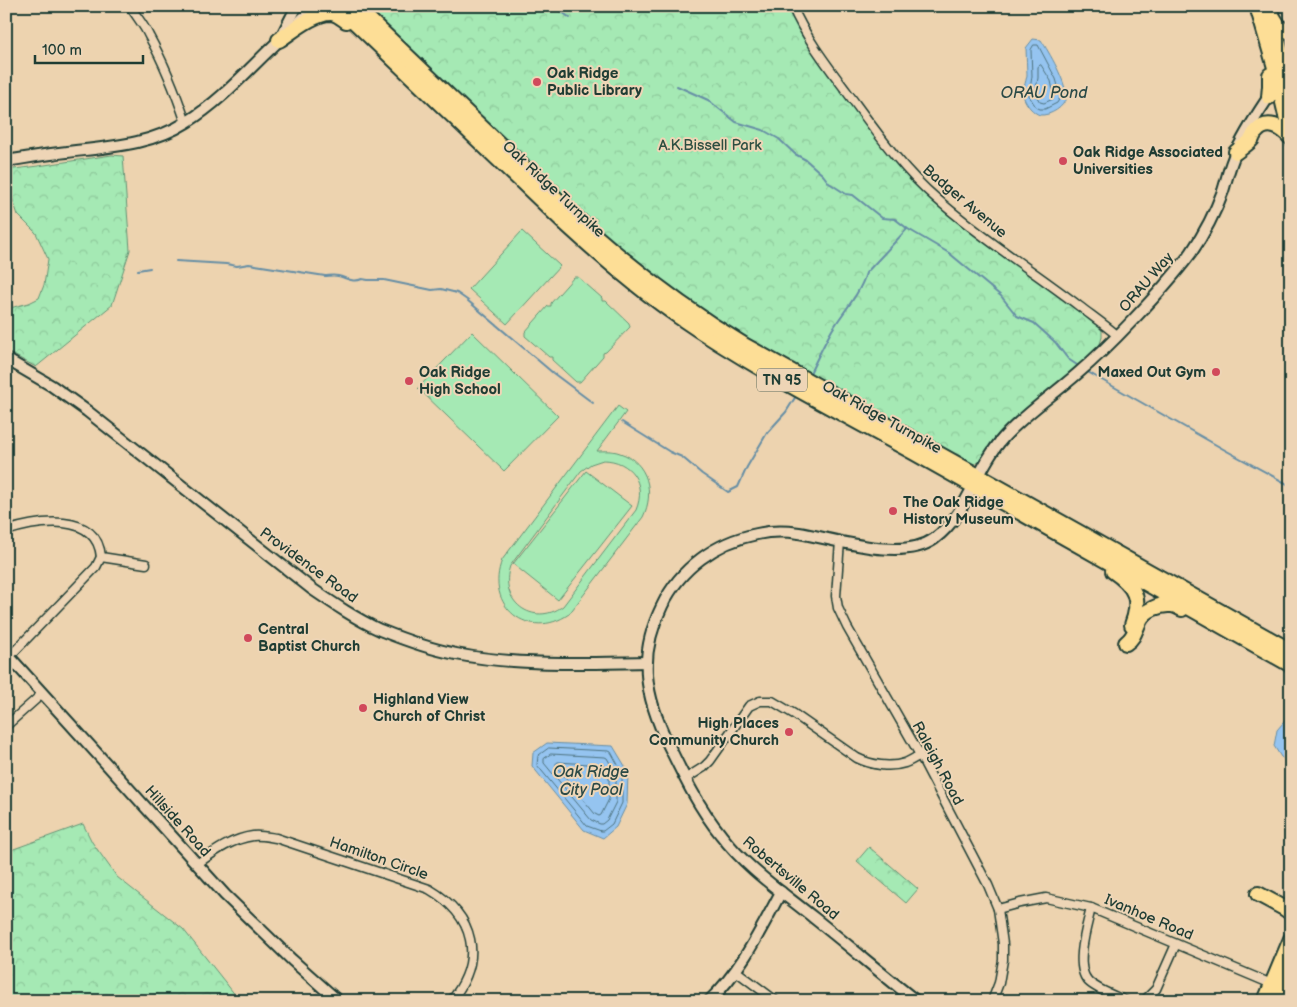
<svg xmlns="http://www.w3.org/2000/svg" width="1297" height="1007" viewBox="0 0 1297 1007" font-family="'Balsamiq Sans',sans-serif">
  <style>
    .forest { fill: url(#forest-crowns); stroke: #629374 }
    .garden { fill: #a5e9b4; stroke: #629374; fill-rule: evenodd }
    .water { fill: #95c4f0; stroke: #668ea5 }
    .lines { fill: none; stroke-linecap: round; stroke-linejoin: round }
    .shore { stroke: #4e737f; stroke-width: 1 }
    .stream { stroke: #668ea5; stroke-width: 2 }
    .minor-casing { stroke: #1f3d34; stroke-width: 11 }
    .tertiary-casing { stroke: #1f3d34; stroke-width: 14 }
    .trunk-casing { stroke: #1f3d34; stroke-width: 18 }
    .minor { stroke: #eed5b6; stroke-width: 8 }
    .tertiary { stroke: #eed5b6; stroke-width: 10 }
    .trunk { stroke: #fdde96; stroke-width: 14 }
    .poi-dot { fill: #d1495b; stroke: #eed5b6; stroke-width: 2 }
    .labels { text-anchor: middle; stroke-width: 4; stroke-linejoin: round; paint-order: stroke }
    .shield { fill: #eed5b6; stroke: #5d6b5b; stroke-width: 1 }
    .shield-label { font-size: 14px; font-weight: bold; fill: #1f3d34 }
    .poi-label { font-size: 15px; font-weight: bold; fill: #1f3d34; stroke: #eed5b6; text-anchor: start }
    .park-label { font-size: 15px; fill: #2c4e41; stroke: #eed5b6 }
    .street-label { font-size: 15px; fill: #1f3d34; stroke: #eed5b6 }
    .water-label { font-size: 16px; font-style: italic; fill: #2b4a47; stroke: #eed5b6 }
  </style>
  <defs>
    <pattern id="forest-crowns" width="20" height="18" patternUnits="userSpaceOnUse" patternTransform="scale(1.25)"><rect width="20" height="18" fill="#a5e9b4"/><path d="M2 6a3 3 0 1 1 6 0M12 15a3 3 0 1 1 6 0" fill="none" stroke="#8ec99b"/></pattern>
  </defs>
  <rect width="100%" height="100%" fill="#edd3af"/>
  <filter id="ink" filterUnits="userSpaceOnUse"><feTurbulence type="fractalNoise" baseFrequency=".02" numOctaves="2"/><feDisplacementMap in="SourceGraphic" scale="10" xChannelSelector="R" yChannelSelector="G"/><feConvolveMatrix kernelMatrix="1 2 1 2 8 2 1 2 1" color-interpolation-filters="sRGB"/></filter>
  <g filter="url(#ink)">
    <!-- forest -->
    <g class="forest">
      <polygon points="365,6 789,6 795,20 811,48 898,164 1097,323 1102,331 1102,337 1100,344 1081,364 1003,429 993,440 982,458 975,464 965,464 713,322 602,237"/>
      <polygon points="112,155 123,156 130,250 112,305 36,367 6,351 6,309 29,303 39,298 44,285 48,259 36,233 18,215 6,179 6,170 38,166"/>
      <polygon points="83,824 92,842 117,877 183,929 240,1001 6,1001 6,849 11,850"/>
      <polygon points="869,847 918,889 906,903 857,861"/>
    </g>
    <!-- garden -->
    <g class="garden">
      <polygon points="522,231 560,266 507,324 469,289"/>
      <polygon points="574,277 578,277 602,298 602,301 606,301 629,323 630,327 606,352 603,353 603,356 580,382 576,382 552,360 552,357 549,357 525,336 525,332 548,306 551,306 551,303"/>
      <polygon points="472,332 558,416 504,471 418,388"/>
      <path d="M618,406L626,412L597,451C604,451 612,450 620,453C648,462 655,493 643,517L569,614C529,642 484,606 502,560ZM603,460C631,460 647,484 636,510L563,606C533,628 498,601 510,566L581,471L591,464Z"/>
      <polygon points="586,471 632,506 558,600 513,564"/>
    </g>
    <!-- water -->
    <g class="water">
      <path d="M1033,39L1041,40C1049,52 1067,83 1066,97C1065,107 1050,116 1040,115C1033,113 1026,104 1024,98C1022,91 1026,82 1027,75C1027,66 1026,57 1026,48Z"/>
      <polygon points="1289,716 1291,716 1291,763 1281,757 1274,746 1277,730"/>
      <polygon points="547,743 613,746 628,771 627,804 616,827 603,838 584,830 532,766 533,753"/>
    </g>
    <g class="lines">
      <!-- shore -->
      <g class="shore">
        <polygon points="1034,45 1038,45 1056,79 1061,96 1057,103 1045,109 1040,109 1036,107 1029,96 1032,76 1031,50"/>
        <polygon points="1041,65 1051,81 1054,95 1053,99 1044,103 1040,102 1035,94 1038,78 1038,67"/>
        <polygon points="549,748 609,751 611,752 622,772 622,803 612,824 603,831 601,831 587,826 537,765 538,756"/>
        <polygon points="551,754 605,757 607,758 616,774 616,802 607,820 602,824 600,824 591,820 544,763 544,759"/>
        <polygon points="558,762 603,765 609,776 609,799 601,815 599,816 595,814 556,766 556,764"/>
      </g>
      <!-- stream -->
      <g class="stream">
        <polyline points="554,6 570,18"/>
        <polyline points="677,86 708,100 736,122 763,130 779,139 795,154 806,160 823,175 829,183 846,194 853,195 882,218 895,219 908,229 949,253 1001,296 1017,316 1034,323 1055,342 1068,359 1080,367"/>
        <path d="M176,261L226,264L237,266L249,264L325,276C329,276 333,275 338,276C347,278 353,283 362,279L368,280H384L432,290L441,289L457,293L467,300L553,373L593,403"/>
        <polyline points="138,270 150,268"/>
        <polyline points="1086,371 1225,450 1291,486"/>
        <path d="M810,373C817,359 824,344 832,330C843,312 860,294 866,273L907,229"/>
        <polyline points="622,422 670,452 682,457 702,474 728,492 738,487 747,467 767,433 786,412 796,396"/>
      </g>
      <!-- minor casing -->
      <g class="minor-casing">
        <g id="minor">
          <path d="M130,6C136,16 144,25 149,36C164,63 176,93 186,123"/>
          <path d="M792,6C806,38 827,65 847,92C875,130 901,168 937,199C981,238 1032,270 1079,306C1092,316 1105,325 1118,336"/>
          <path d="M6,531C37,521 97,511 101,557"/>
          <polyline points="840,541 836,596 838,608 847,627 920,755 988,885 998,909 1003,944 1003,960 999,983 992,1001"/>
          <polyline points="101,557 146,564"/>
          <polyline points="10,656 96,567 101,557"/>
          <polyline points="6,726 42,694"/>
          <path d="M685,779L704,767L710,761L749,706L760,701H772L794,714L857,758C871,765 890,768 905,763C910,761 915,758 920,755"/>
          <path d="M197,864C214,852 231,839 253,836C260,835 269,837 276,838L429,889C475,916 485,959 451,1001"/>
          <path d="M1091,908C1087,926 1074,966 1088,981C1097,990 1115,996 1126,1001"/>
          <polyline points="998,909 1020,903 1046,898 1091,908 1274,985"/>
          <polyline points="736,971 776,1001"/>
          <polyline points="1144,1001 1156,989 1176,944"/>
        </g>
      </g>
      <!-- tertiary casing -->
      <g class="tertiary-casing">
        <g id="tertiary">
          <polyline points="300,21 315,6"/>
          <polyline points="280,39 297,6"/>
          <path d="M6,161C26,158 46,154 67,152C108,147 151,145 187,122C224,99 252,65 284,36"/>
          <path d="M6,359L52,386L87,411L312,589C334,604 356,619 380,630C405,640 430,649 456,654C518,666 583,663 646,662"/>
          <polyline points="6,653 225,895 292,960 338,1001"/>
          <path d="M709,1001C741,971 760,931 781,892"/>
          <path d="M916,1001C882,974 848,945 814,918C782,892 746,868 721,835C699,808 684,777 669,746C645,696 637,657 662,606C680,568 716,542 757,534C771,531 785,531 799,533C835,539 902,562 934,539C968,514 976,468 1004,437C1026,413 1053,395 1077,374C1097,357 1115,339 1132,321C1153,299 1173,277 1191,253C1204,234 1215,213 1223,191C1227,178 1230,164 1236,152C1246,131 1259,111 1272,92"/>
        </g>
      </g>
      <!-- trunk casing -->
      <g class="trunk-casing">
        <g id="trunk">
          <path d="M338,6L566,224C602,257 638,288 678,316C753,368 835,409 915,453C1040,524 1166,594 1291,665"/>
          <path d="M355,6L592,233C640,275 689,312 744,345L1291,651"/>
          <polyline points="1257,6 1274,64 1291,137"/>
          <polyline points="1269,6 1291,91"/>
          <polyline points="1273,17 1280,28 1291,32"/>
          <path d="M279,40C293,31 315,12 332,13C338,14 342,18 346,21"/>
          <polyline points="1269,97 1270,86 1270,75"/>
          <path d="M1236,152C1241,148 1248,144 1252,139C1252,138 1255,132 1256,132C1267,119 1282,127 1291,138"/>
          <path d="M1113,571C1135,586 1142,599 1132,625"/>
          <path d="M1126,643C1135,637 1135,629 1140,620C1145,610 1160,604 1171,605C1175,605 1178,607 1182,609"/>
          <polyline points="1258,894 1284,908 1291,913"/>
          <polyline points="1265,1001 1291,939"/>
          <polyline points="1278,1001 1291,970"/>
        </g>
      </g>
      <!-- minor -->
      <use href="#minor" class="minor"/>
      <!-- tertiary -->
      <use href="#tertiary" class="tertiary"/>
      <!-- trunk -->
      <use href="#trunk" class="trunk"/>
    </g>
  </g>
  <!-- markers -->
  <g class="poi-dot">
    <circle cx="537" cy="82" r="5"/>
    <circle cx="1063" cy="161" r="5"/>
    <circle cx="1216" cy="372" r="5"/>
    <circle cx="409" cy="381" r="5"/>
    <circle cx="893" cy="511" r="5"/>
    <circle cx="248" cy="638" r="5"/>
    <circle cx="363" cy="708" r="5"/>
    <circle cx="789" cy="732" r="5"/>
  </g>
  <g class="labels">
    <!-- shield labels -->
    <rect class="shield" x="757" y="368.5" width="50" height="23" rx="4"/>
    <g class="shield-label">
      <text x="782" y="385">TN 95</text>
    </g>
    <!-- poi labels -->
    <g class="poi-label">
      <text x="547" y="78">Oak Ridge<tspan x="547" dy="17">Public Library</tspan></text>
      <text x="1073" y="157">Oak Ridge Associated<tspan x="1073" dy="17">Universities</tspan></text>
      <text x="419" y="377">Oak Ridge<tspan x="419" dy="17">High School</tspan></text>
      <text x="1206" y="377" text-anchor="end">Maxed Out Gym</text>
      <text x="903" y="507">The Oak Ridge<tspan x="903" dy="17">History Museum</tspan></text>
      <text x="258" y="634">Central<tspan x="258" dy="17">Baptist Church</tspan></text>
      <text x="373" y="704">Highland View<tspan x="373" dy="17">Church of Christ</tspan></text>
      <text x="779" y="728" text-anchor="end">High Places<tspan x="779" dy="17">Community Church</tspan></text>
    </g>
    <!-- park labels -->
    <g class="park-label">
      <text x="710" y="150">A.K.Bissell Park</text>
    </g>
    <!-- street labels -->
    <g class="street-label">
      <text transform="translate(554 189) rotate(43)" y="5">Oak Ridge Turnpike</text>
      <text transform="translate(965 201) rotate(40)" y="5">Badger Avenue</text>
      <text transform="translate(1146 282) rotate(-49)" y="5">ORAU Way</text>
      <text transform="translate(882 417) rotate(29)" y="5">Oak Ridge Turnpike</text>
      <text transform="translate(309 565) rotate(36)" y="5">Providence Road</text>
      <text transform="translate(938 763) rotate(62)" y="5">Raleigh Road</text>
      <text transform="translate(178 821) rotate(48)" y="5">Hillside Road</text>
      <text transform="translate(379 858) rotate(19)" y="5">Hamilton Circle</text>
      <text transform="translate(791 878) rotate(40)" y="5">Robertsville Road</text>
      <text transform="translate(1149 917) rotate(23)" y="5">Ivanhoe Road</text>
    </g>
    <!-- water labels -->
    <g class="water-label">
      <text x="1044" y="98">ORAU Pond</text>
      <text x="591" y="777">Oak Ridge<tspan x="591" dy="18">City Pool</tspan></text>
    </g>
  </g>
  <!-- margin -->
  <rect width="1297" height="1007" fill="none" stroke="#eed5b6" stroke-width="25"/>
  <rect x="12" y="12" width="1272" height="982" fill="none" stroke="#1f3d34" stroke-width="2" filter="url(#ink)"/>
  <!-- scale -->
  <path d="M35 55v8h108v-8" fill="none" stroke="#1f3d34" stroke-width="2.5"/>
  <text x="42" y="55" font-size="15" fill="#1f3d34" stroke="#eed5b6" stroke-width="4" paint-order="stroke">100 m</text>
</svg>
